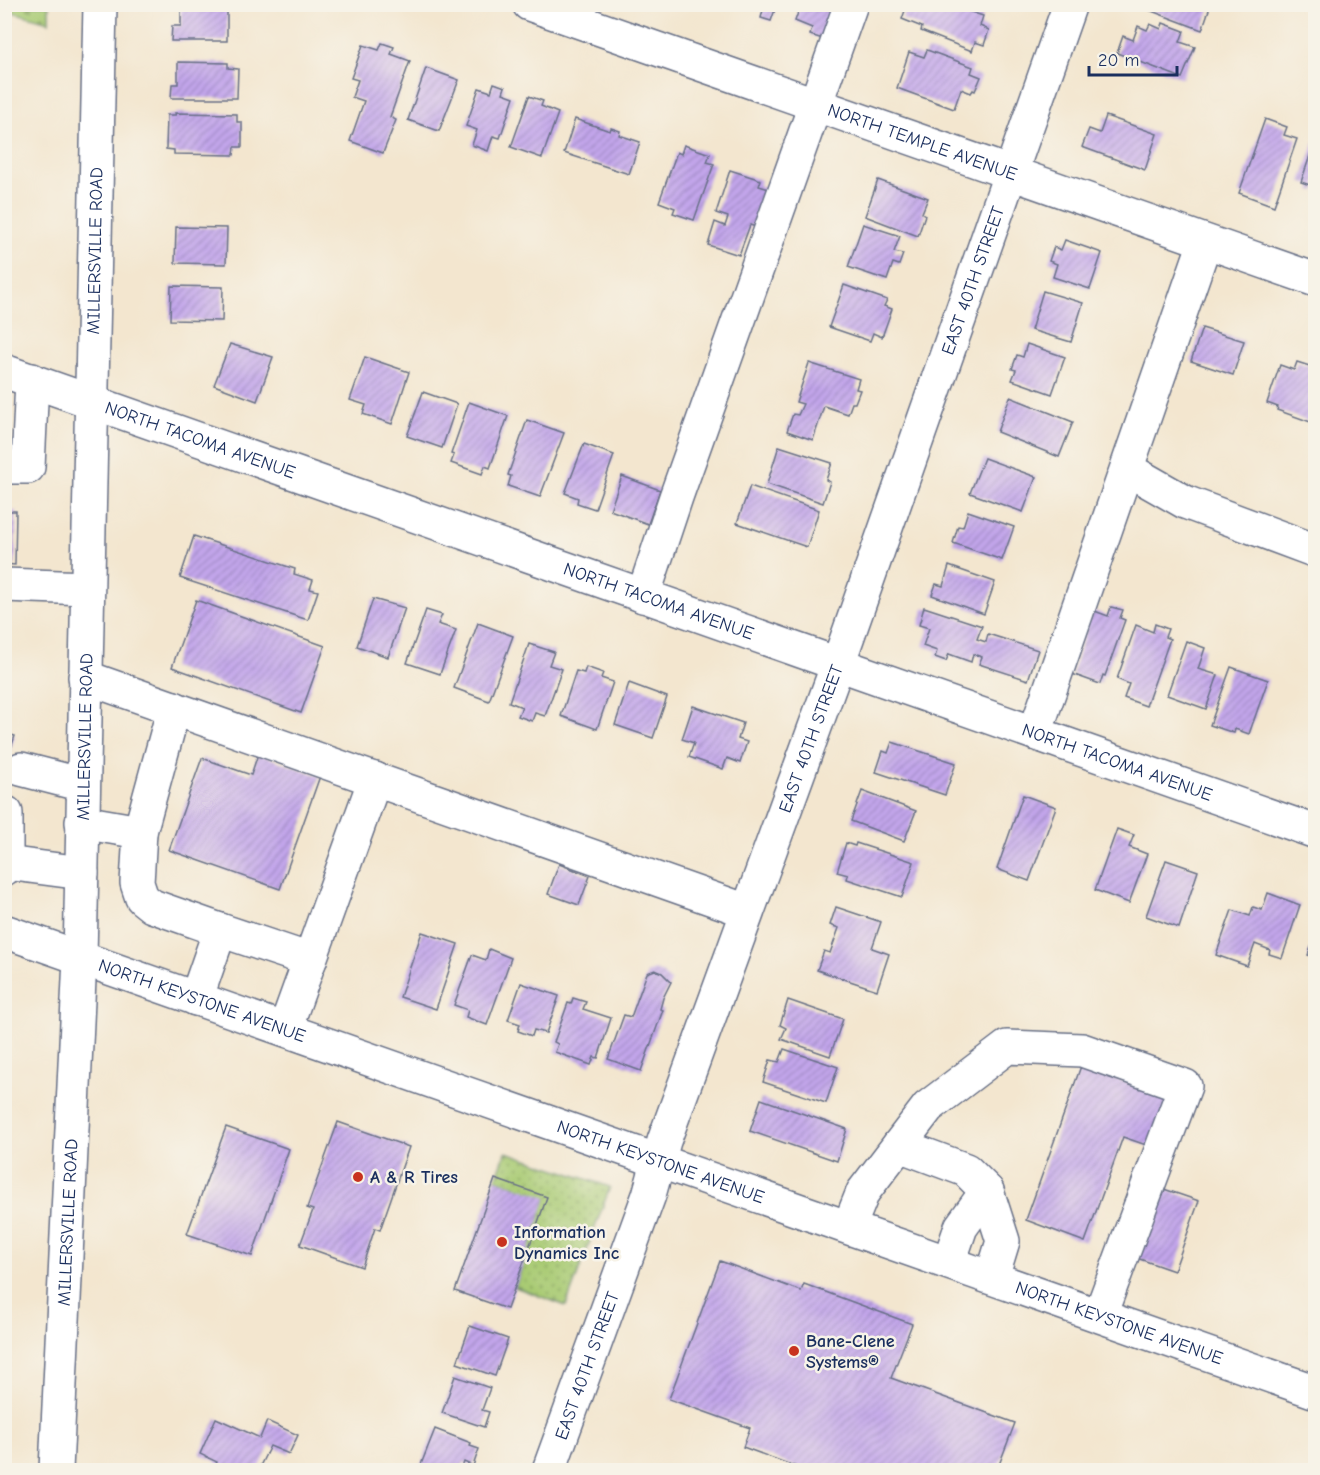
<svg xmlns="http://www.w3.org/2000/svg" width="1320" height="1475" viewBox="0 0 1320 1475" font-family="'Comic Neue',sans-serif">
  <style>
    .grass { fill: url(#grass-dots); stroke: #627d68; stroke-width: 1.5 }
    .cemetery { fill: url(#cemetery-stones); stroke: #627d68; stroke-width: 1.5 }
    .building { fill: url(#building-hatch) }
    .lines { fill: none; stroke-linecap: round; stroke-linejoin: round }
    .minor-casing { stroke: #676f86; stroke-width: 36 }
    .major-casing { stroke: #676f86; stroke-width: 36 }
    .minor { stroke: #fff; stroke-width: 33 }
    .major { stroke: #fff; stroke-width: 33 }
    .poi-dot { fill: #c8321e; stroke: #f7f3e8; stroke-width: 2 }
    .labels { text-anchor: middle; stroke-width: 5; stroke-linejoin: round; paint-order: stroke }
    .street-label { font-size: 18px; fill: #1b2f5e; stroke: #f7f3e8 }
    .poi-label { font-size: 18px; font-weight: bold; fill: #1b2f5e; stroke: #f7f3e8; text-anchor: start }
  </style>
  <defs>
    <pattern id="grass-dots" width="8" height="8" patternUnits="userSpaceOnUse" patternTransform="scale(1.5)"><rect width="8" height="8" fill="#a9cb73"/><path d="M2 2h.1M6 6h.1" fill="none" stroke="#89a562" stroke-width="1.8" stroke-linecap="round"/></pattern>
    <pattern id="cemetery-stones" width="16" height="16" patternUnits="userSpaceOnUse" patternTransform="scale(1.5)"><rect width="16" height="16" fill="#a9cb73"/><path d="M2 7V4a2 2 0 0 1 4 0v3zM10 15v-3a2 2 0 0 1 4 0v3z" fill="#89a562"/></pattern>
    <pattern id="building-hatch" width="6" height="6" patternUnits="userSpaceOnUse" patternTransform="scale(1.5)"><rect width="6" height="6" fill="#c3a6eb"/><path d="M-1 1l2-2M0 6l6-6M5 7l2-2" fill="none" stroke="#9e88c2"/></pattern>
  </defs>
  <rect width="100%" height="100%" fill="#f7f3e8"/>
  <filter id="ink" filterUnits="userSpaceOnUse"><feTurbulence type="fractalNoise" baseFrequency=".0167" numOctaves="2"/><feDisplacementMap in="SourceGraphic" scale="12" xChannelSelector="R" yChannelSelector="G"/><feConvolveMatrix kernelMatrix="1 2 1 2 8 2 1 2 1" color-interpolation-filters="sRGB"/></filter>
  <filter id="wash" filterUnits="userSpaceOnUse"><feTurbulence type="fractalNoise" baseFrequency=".008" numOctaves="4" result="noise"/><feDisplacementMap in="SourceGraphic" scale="24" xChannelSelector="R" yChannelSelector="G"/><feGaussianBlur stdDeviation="1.35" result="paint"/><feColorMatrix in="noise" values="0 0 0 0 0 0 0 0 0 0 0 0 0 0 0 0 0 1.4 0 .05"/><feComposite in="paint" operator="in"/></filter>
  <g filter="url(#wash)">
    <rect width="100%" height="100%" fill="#f3e6cf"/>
    <!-- grass -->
    <polygon class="grass" points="506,1152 610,1187 566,1306 515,1287 546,1198 496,1179"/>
    <!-- cemetery -->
    <polygon class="cemetery" points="4,5 49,5 49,22 5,10"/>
    <g id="blocks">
      <!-- building -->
      <g class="building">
        <polygon points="181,4 215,4 215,7 227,7 227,41 171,41 172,26 181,26"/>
        <polygon points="777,4 771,21 761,18 763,10 750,5"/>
        <polygon points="801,4 835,4 823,39 810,35 812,28 795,21"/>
        <polygon points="1133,4 1211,4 1202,30"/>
        <polygon points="907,5 950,5 983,16 980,26 989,30 984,45 975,42 972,51 921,31 922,27 902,19"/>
        <polygon points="1163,23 1184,31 1180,42 1195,47 1182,78 1117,53 1123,36 1133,40 1138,26 1147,30 1150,24 1161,29"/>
        <polygon points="382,43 394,47 391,54 410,61 390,117 396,120 383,153 350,141 364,101 352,97 358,80 351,78 363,45 379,50"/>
        <polygon points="927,50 973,67 971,73 981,77 975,91 973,90 971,93 961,89 954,109 897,88 909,52 924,57"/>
        <polygon points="178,62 228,63 228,68 238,69 237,98 171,98 172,84 178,84"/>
        <polygon points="426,68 459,80 439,131 408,120"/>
        <polygon points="494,83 505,87 503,93 514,97 500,138 493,136 488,151 472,145 477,130 466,126 479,88 491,92"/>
        <polygon points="529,96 543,101 541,106 558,113 542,158 511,147"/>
        <polygon points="175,113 237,114 237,122 242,122 242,147 235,147 234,155 174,154 174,150 166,149 167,115 176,115"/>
        <polygon points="1106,116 1157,134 1145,170 1082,147 1089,129 1100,133"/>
        <polygon points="575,119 610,131 611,128 620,131 619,135 640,142 629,174 564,153"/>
        <polygon points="1265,119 1287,127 1284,135 1297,139 1274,206 1239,193"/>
        <polygon points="1315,141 1316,141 1316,191 1311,190 1313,186 1301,182"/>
        <polygon points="684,145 710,154 707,162 714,164 694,220 673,213 675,208 659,202 677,152 681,154"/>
        <polygon points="730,170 761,180 759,186 769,189 756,227 750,225 739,255 708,245 715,222 725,226 728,217 716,213"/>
        <polygon points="878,180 928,198 922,213 925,215 918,236 865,216"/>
        <polygon points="863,224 900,236 894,252 903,254 899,265 893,263 887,280 848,267"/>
        <polygon points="176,227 227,228 226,264 175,263"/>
        <polygon points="1065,240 1102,253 1090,289 1053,277 1057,264 1049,261 1054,247 1061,250"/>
        <polygon points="844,285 887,300 884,306 892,309 882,337 873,333 870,341 829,327"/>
        <polygon points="171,286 223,287 222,321 170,320"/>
        <polygon points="1043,291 1083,303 1071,342 1031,330"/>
        <polygon points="1202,328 1244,341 1233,375 1191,361"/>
        <polygon points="230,344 273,357 257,401 214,385"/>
        <polygon points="1027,344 1065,357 1052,394 1012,380 1016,370 1012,369 1017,355 1023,357"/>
        <polygon points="365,357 409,372 392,424 363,414 366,405 350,400"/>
        <polygon points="1297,362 1316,368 1316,424 1277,410 1278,407 1267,403 1280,365 1294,370"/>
        <polygon points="809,363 859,379 856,389 860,390 855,403 852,403 848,414 824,406 813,440 787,431 793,414 798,415 803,404 796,402"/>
        <polygon points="423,392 457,404 442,448 407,436"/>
        <polygon points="1010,397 1073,422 1059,457 997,432"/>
        <polygon points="469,402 508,416 490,468 485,466 482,474 451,463 454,455 451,454"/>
        <polygon points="527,420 564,433 540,497 508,486 511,476 508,475"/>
        <polygon points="584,444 614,455 595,509 577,503 578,498 565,493"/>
        <polygon points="779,446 832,463 826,480 830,482 823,503 767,484"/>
        <polygon points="984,458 1036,477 1023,512 970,493"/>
        <polygon points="622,476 660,490 648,524 610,510"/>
        <polygon points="750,486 819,510 807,547 737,523"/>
        <polygon points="4,511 16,511 15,565 4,564"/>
        <polygon points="968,511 1014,527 1002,560 953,543 958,526 963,527"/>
        <polygon points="194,536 295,569 294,574 313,580 310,589 318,591 308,620 180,578"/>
        <polygon points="949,566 995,582 984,614 932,595 936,584 943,586"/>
        <polygon points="373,599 405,608 388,657 357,646"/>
        <polygon points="196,600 325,646 301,713 172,667"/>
        <polygon points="924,607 982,626 977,639 986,642 988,634 1038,650 1028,680 979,664 982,657 973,654 971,662 949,654 946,661 935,657 937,651 923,646 929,628 919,625"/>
        <polygon points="1111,607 1123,610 1120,618 1125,620 1105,676 1103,675 1100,684 1072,674 1092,610 1108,616"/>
        <polygon points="426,610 442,615 438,624 456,630 440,674 407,663"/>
        <polygon points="478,623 513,636 489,701 454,688"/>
        <polygon points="1155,624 1168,629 1165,637 1170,639 1146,706 1124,698 1129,684 1117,679 1136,625 1153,632"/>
        <polygon points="1186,641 1205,648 1198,669 1218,675 1206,709 1167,695"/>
        <polygon points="529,644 554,652 549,665 562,669 545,716 535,713 532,721 518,716 522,707 509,702"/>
        <polygon points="586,667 603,673 601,678 613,682 597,729 561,716 576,671 584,673"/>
        <polygon points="1231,667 1268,680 1249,734 1235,729 1234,733 1210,725"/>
        <polygon points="629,683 667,697 653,738 615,725"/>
        <polygon points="693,706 743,723 738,739 747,742 740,763 727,758 723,769 689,757 694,743 682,739"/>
        <polygon points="4,733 15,736 5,765 4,764"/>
        <polygon points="892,742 956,763 945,795 876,772 883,751 888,753"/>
        <polygon points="258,754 320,776 280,889 169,850 202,758 251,775"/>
        <polygon points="862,791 916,811 904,841 851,821"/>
        <polygon points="1023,795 1056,807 1029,881 997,869"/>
        <polygon points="1117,829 1134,835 1129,847 1147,854 1129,903 1095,890"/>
        <polygon points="846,843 855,846 856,843 914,862 902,897 847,879 848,875 837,872"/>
        <polygon points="1166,860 1198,871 1179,928 1146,916"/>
        <polygon points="559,864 590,876 579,905 548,894"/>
        <polygon points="1268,893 1300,905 1282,958 1269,954 1270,950 1255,944 1247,966 1216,955 1232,910 1250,916 1253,907 1262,910"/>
        <polygon points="836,907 881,922 872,948 889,954 877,990 817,970 824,951 830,953 839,928 830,925"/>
        <polygon points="422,932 458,944 436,1009 400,997"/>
        <polygon points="1315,937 1316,937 1316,958 1308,955"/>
        <polygon points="489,949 511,958 487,1025 466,1017 468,1010 454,1005 472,955 486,960"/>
        <polygon points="655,970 662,973 671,982 663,998 660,1009 663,1010 641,1071 608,1059 624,1015 631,1017 647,973"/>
        <polygon points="521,983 559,996 546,1033 534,1030 532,1036 518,1031 520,1024 508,1020"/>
        <polygon points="573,998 586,1002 583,1009 611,1018 598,1058 594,1057 591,1065 555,1052 558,1044 554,1042 568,1003 571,1004"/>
        <polygon points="788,1000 843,1019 830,1056 781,1039 786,1028 780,1025"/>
        <polygon points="784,1049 838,1067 826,1103 763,1082 770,1060 779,1062"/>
        <polygon points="1081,1066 1170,1098 1152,1147 1123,1137 1085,1242 1026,1220"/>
        <polygon points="761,1099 847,1129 837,1161 750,1131"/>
        <polygon points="338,1122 409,1147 380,1230 375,1228 362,1267 300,1245 313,1210 307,1208"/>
        <polygon points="226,1127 289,1149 252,1256 187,1234"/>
        <polygon points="495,1179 547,1197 507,1309 455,1291"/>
        <polygon points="1155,1186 1199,1201 1174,1271 1131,1256"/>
        <polygon points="720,1261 801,1291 804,1284 912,1324 891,1378 1015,1423 997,1470 805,1470 743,1447 750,1428 669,1399"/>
        <polygon points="470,1326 508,1339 495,1376 457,1363"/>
        <polygon points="455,1376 490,1388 482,1410 489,1412 484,1427 442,1413"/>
        <polygon points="216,1418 260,1438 267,1421 298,1435 289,1454 270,1446 258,1470 213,1470 217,1462 200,1454"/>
        <polygon points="435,1429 471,1443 470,1446 479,1449 473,1466 464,1462 461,1470 430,1470 420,1467"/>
      </g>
    </g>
  </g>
  <g filter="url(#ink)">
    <use href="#blocks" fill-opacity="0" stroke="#676f86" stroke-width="1.5"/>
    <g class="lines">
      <!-- minor casing -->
      <g class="minor-casing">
        <g id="minor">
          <path id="s1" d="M529,4L1316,280"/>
          <path id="s2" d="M4,371L1316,832"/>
          <polyline points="4,467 28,467 32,380"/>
          <polyline points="1127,469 1185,502 1316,551"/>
          <polyline points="4,585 87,588"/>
          <polyline points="643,596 676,497 851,4"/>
          <polyline points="85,677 747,911"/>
          <polyline points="1035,733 1205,242"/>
          <polyline points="21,769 83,785"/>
          <polyline points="4,813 6,813 6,863 4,869"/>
          <polyline points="82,822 140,832 174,708"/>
          <polyline points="140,832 137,883 142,898 152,906 220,930 196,999"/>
          <polyline points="6,863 82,873"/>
          <polyline points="220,930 310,960"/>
          <polyline points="285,1029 375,779"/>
          <polyline points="899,1145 966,1170 987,1191 1003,1241 992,1277"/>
          <polyline points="849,1227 863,1192 928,1107 1007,1047 1082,1050 1185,1086 1100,1315"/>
          <polyline points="949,1262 961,1227 987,1191"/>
          <path id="s3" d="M56,1470L80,958L100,4"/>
          <path id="s4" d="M549,1470L649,1195L664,1141L838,664L1070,4"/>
        </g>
      </g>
      <!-- major casing -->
      <g class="major-casing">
        <g id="major">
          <path id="s5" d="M4,931L1316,1392"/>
        </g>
      </g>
      <!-- minor -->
      <use href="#minor" class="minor"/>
      <!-- major -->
      <use href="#major" class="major"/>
    </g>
  </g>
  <!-- markers -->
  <g class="poi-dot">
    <circle cx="358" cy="1177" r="6"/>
    <circle cx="502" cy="1242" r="6"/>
    <circle cx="794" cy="1351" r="6"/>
  </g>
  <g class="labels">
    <!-- street labels -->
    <g class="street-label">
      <text dy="6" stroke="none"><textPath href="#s1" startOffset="417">NORTH TEMPLE AVENUE</textPath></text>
      <text dy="6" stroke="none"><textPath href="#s3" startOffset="1220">MILLERSVILLE ROAD</textPath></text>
      <text dy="6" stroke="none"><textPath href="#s4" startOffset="1263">EAST 40TH STREET</textPath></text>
      <text dy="6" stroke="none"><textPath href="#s2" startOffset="208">NORTH TACOMA AVENUE</textPath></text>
      <text dy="6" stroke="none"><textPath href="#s2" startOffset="694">NORTH TACOMA AVENUE</textPath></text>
      <text dy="6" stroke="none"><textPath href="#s3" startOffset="734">MILLERSVILLE ROAD</textPath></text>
      <text dy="6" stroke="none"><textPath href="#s4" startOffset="777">EAST 40TH STREET</textPath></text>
      <text dy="6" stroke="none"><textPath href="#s2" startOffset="1180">NORTH TACOMA AVENUE</textPath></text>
      <text dy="6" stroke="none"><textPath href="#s5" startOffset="210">NORTH KEYSTONE AVENUE</textPath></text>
      <text dy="6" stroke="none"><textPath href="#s5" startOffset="696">NORTH KEYSTONE AVENUE</textPath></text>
      <text dy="6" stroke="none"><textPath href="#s3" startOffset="248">MILLERSVILLE ROAD</textPath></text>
      <text dy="6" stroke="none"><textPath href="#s5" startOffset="1182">NORTH KEYSTONE AVENUE</textPath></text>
      <text dy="6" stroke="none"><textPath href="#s4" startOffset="111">EAST 40TH STREET</textPath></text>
    </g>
    <!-- poi labels -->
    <g class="poi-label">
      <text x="370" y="1183">A &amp; R Tires</text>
      <text x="514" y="1238">Information<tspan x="514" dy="21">Dynamics Inc</tspan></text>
      <text x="806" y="1347">Bane-Clene<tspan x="806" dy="21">Systems®</tspan></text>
    </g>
  </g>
  <!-- margin -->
  <rect width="1320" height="1475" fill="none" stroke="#f7f3e8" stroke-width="24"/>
  <!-- scale -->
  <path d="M1089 66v9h88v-9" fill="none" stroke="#1b2f5e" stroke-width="3"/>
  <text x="1098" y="66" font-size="18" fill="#1b2f5e" stroke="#f7f3e8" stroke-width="4.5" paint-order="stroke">20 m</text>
</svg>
